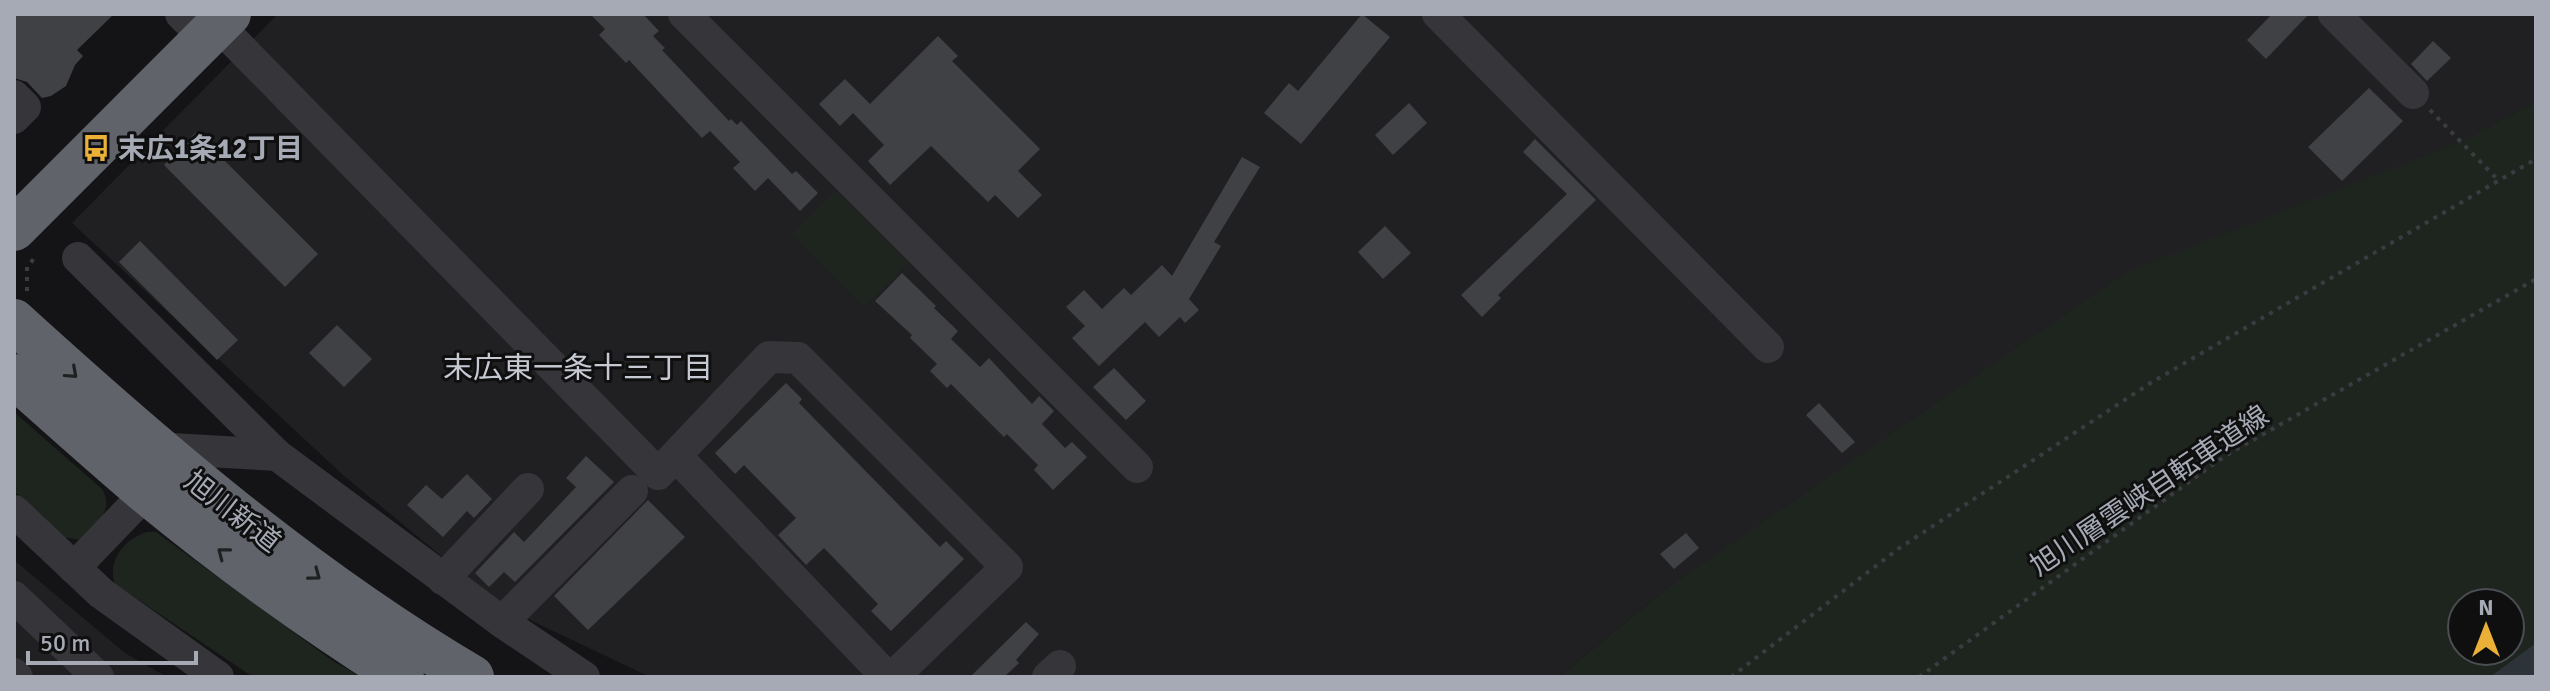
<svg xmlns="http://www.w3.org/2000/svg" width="2550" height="691" viewBox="0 0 2550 691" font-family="Signika,'Noto Sans JP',sans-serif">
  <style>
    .built { fill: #202022 }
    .green { fill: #1e251f; fill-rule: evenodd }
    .water { fill: #2c343a }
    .building { fill: #404145 }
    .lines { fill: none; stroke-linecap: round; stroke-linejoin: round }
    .path { stroke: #3b3c41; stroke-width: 4; stroke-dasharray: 4 6; stroke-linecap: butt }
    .minor { stroke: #35353a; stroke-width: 32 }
    .highway { stroke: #61636b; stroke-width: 44 }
    .oneway { stroke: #1f2022 }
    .labels { text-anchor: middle; stroke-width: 6; stroke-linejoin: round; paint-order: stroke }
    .poi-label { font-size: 28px; font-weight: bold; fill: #a6aab5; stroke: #0f0f10; text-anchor: start }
    .street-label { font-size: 28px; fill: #a6aab5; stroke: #0f0f10 }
    .neighbourhood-label { font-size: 30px; fill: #c6c9d1; stroke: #0f0f10 }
  </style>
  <rect width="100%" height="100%" fill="#141315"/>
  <!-- built -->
  <g class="built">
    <polygon points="278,14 2536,14 2536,102 1666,589 1559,677 650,677 503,607 343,475 72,223"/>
    <polygon points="14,560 125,653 167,677 14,677"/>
  </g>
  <!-- green -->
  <g class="green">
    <path d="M2536,102V644L2492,677H1559L1666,589L2127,272L2465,140ZM2462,603H2510V651H2462Z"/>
    <polygon points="836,191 908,263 864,307 792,234"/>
    <path d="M14,412L102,489C115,510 96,525 81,540L63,537L14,491Z"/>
    <path d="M147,532H156L333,661L361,677H253L115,584C107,561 124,539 147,532Z"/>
  </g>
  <!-- water -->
  <polygon class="water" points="2536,643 2536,677 2490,677"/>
  <!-- building -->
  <g class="building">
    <polygon points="14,14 114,14 77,50 83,56 75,65 66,86 51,96 42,98 27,82 14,78"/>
    <polygon points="590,14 643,14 659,31 653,36 665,48 662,50 729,121 731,119 737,125 741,121 792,174 796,171 818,193 800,211 768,178 755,191 733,168 740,162 710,131 702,138 629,60 626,63 599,35 605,29"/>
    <polygon points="1362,14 1390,37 1301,144 1264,113 1289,83 1298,91"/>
    <polygon points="2272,14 2309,14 2266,59 2247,40"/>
    <polygon points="938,36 958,56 952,61 1040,149 1018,171 1042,195 1018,218 995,195 988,202 931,146 890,185 868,161 884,145 853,113 840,126 819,104 845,79 870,104"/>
    <polygon points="2433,41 2451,58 2427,81 2411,64"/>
    <polygon points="2369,88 2403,121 2342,181 2308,147"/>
    <polygon points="1409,103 1427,123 1393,155 1375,135"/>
    <polygon points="196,132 318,254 285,287 164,165"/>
    <polygon points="1535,139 1596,200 1498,295 1501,298 1482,317 1461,295 1567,194 1523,152"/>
    <polygon points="1242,157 1260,167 1214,242 1221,246 1189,299 1199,310 1185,323 1180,317 1159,337 1145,322 1099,366 1072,338 1085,326 1066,307 1084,290 1102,309 1124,288 1131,295 1162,265 1172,276"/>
    <polygon points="1385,226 1411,253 1383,279 1358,252"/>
    <polygon points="140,241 238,340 217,360 119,262"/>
    <polygon points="902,273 936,306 934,308 958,331 951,339 980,367 989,358 1032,404 1039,396 1054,411 1042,424 1065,448 1072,442 1087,457 1053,490 1034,470 1038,465 1007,434 1004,437 951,384 947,388 930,371 937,364 910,338 912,335 875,301"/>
    <polygon points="337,325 372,359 344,387 309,353"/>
    <polygon points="1114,368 1146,401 1126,420 1093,387"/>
    <polygon points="786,383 802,399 799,403 940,547 946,541 964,559 891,631 871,611 878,604 824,548 806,565 778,535 796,518 744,465 735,474 715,453"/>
    <polygon points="1819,403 1855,442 1842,453 1806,415"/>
    <polygon points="586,456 614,482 515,582 504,572 489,587 475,573 514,532 524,542 576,487 566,478"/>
    <polygon points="467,474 492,499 474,518 467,511 443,537 407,505 426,485 442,499"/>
    <polygon points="648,500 685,537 588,630 554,596"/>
    <polygon points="1686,533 1699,548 1674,569 1660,554"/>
    <polygon points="1026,622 1039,634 1016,660 1019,663 1004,677 970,677"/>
  </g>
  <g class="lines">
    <!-- path -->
    <g class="path">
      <polyline points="2430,110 2498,180"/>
      <polyline points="27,291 27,267 37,255"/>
      <polyline points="1731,677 1898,549 2152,382 2536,159"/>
      <polyline points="1919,677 2225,456 2536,279"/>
    </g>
    <!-- minor -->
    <g class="minor">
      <polyline points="181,14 205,38"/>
      <polyline points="684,14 1137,467"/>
      <polyline points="1438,14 1768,347"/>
      <polyline points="2334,14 2413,93"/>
      <polyline points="218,25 658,474 769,357 798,358 1007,567 893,677"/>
      <polyline points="14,96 25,107 14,118"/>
      <polyline points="78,258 277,455 502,622 584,677"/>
      <polyline points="154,448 277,455"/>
      <polyline points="676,456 887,677"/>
      <polyline points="14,511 101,593 218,677"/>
      <polyline points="74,568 147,492"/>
      <polyline points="443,579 528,489"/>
      <polyline points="14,597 98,677"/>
      <polyline points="502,622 632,491"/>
      <polyline points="14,674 17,677"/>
      <polyline points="1048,677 1060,666"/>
    </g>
    <!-- highway -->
    <g class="highway">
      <polyline points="14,229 229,14"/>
      <path d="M14,321C158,452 303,577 472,677"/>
      <path d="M14,376C58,415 101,454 146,492C227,559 313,621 402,677"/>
    </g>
  </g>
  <!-- one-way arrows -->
  <defs><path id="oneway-chevron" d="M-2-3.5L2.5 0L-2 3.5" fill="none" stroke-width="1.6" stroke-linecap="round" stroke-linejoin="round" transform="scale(2)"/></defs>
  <g class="oneway">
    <use href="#oneway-chevron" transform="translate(72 373) rotate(42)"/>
    <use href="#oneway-chevron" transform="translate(223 553) rotate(-142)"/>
    <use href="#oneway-chevron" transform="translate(315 575) rotate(37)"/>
  </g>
  <!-- icons -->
  <defs>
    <g id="bus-bare" transform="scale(2.16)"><path d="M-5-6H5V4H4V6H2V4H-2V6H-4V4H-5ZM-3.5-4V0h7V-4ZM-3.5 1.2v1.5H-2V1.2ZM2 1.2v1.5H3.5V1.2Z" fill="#eab037" stroke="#0f0f10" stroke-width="2.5" paint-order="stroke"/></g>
  </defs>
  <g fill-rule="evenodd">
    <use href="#bus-bare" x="96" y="148"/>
  </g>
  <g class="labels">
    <!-- poi labels -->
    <g class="poi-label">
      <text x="118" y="158">末広1条12丁目</text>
    </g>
    <!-- street labels -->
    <g class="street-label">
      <text transform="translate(2149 490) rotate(-34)" y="10">旭川層雲峡自転車道線</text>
      <text transform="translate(233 511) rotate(38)" y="10">旭川新道</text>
    </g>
    <!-- neighbourhood labels -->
    <g class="neighbourhood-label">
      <text x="578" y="378">末広東一条十三丁目</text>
    </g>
  </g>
  <!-- border -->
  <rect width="2550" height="691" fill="none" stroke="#a6aab5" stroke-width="32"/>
  <!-- north arrow -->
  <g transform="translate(2486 627)"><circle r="38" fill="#0f0f10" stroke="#4b4d52" stroke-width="2"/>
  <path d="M0-6L14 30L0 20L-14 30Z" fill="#eab037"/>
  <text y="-12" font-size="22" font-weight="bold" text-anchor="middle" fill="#a6aab5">N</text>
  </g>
  <!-- scale -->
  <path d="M28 651v12h168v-12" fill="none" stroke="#a6aab5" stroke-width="4"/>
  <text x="40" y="651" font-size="24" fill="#a6aab5" stroke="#0f0f10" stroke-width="6" paint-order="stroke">50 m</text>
</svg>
